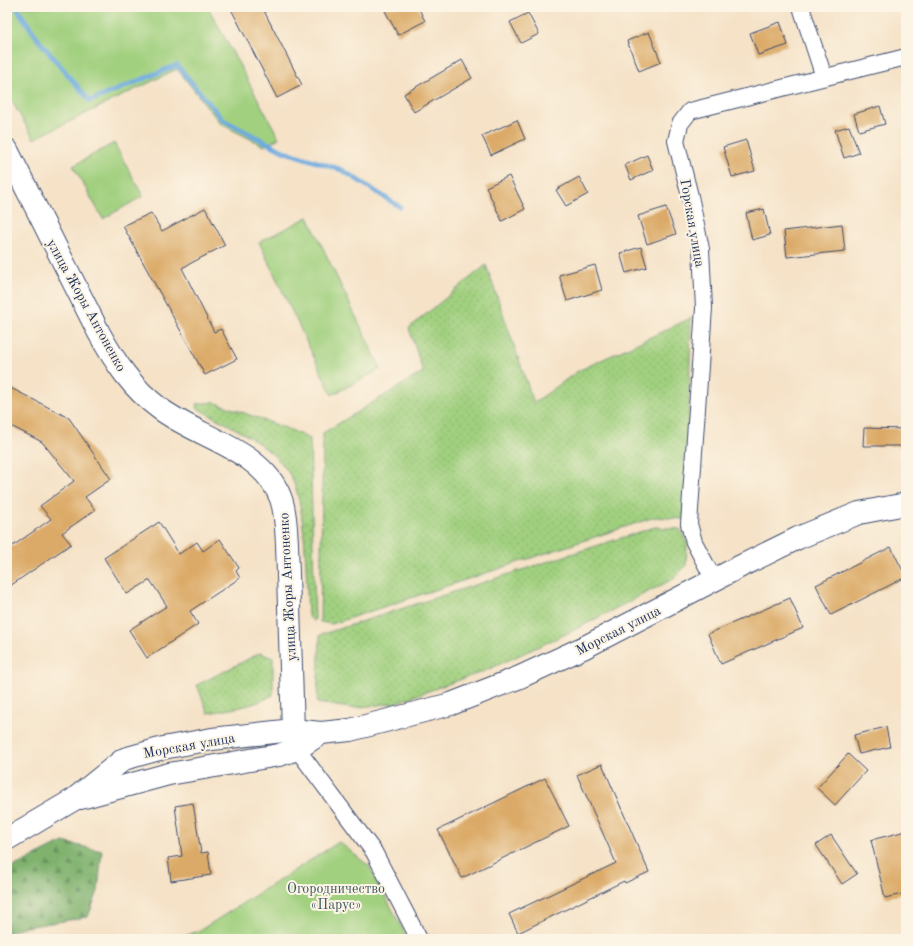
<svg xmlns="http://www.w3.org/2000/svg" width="913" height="946" viewBox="0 0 913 946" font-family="'Old Standard TT',serif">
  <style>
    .grass { fill: url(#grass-dots); stroke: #5e806e }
    .forest { fill: url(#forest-firs); stroke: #4e7066 }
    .green { fill: #a1d07f; stroke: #5e806e }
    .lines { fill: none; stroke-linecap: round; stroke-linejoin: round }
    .stream { stroke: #6daadf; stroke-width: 5 }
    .building { fill: #dbaa67 }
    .street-casing { stroke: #3c4a6e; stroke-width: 18 }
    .secondary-casing { stroke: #3c4a6e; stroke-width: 24 }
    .primary-casing { stroke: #3c4a6e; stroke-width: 24 }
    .street { stroke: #fff; stroke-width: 16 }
    .secondary { stroke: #fff; stroke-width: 22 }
    .primary { stroke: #fff; stroke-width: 22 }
    .labels { text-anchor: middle; stroke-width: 4; stroke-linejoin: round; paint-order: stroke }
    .street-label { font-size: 14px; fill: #1b2f5e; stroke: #fcf5e5 }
    .park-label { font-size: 14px; fill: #3c5766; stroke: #fcf5e5 }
  </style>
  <defs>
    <pattern id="grass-dots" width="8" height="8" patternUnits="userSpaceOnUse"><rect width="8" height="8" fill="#a1d07f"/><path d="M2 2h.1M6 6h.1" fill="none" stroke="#8ab370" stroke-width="1.8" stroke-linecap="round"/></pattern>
    <pattern id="forest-firs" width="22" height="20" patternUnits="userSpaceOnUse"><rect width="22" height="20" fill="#80b26e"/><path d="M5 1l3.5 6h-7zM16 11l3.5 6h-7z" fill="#68915e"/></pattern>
  </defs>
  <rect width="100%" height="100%" fill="#fcf5e5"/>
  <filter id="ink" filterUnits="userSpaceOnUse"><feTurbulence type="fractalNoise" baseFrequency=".025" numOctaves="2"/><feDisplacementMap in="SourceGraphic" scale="8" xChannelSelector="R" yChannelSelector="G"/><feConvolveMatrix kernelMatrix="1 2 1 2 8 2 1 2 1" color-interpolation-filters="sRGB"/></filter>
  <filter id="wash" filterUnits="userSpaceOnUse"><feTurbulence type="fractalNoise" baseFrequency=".012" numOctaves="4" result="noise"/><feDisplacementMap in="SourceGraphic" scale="16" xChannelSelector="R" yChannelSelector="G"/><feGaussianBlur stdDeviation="0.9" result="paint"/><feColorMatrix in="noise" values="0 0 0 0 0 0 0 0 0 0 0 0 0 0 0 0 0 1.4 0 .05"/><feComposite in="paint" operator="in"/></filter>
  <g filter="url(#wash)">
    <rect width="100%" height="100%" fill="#f5e2c7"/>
    <!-- grass -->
    <g class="grass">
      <polygon points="486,265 534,403 578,371 691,318 688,449 684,519 655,517 332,624 320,622 323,433 423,372 409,328"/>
      <path d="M214,402L291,430L310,439L315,620L313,621L308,616C306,581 307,503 290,475C272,444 227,425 197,408V404Z"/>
      <polygon points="655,527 680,529 687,543 686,565 675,578 568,633 487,670 395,703 351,708 317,703 320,635"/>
      <path d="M260,653L273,658V695C253,707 230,709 208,713L197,685Z"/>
    </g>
    <!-- forest -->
    <polygon class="forest" points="63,842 102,851 98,891 88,917 20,928 7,934 7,870"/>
    <!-- green -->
    <g class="green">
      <polygon points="7,7 208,7 279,138 264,146 221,124 177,69 34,139 7,93"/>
      <polygon points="114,143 143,196 103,219 73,166"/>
      <polygon points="308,217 381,369 332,395 259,242"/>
      <polygon points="339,842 369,866 408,939 174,939 199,931"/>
    </g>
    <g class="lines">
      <!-- stream -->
      <polyline class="stream" points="16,7 40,42 90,101 177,65 223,120 283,151 342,170 400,207"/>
    </g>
    <g id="blocks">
      <!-- building -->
      <g class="building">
        <polygon points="230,7 262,7 302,85 277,98"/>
        <polygon points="383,7 418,7 425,21 398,35"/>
        <polygon points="528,13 539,34 521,43 510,22"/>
        <polygon points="780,22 788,45 758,55 750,33"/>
        <polygon points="649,32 661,62 639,71 627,41"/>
        <polygon points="462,60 472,78 414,112 404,94"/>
        <polygon points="880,106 885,124 859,131 854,114"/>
        <polygon points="517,120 525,139 491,155 482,136"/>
        <polygon points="849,126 859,153 844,158 835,130"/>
        <polygon points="746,140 755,171 732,177 723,147"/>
        <polygon points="647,155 653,170 631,180 625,165"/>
        <polygon points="509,176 525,209 502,221 486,187"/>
        <polygon points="579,177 588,194 566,206 556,190"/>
        <polygon points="666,207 676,234 647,244 638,216"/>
        <polygon points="205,208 225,245 182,268 214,332 221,329 237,359 205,375 123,226 151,213 162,231"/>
        <polygon points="764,209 770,235 752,240 746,213"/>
        <polygon points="842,224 845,251 787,257 784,231"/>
        <polygon points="641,247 647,267 626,273 620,253"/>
        <polygon points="595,265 602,290 567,301 559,275"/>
        <polygon points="7,386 69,418 111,479 85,497 95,510 62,533 71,544 7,588 7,550 51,519 40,506 74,481 42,442 7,424"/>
        <polygon points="864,428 906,429 906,446 863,446"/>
        <polygon points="159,522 179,554 197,542 203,551 220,539 239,568 236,571 240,578 190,611 198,624 147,658 129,630 167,606 150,580 127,594 104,558"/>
        <polygon points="891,547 906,577 831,615 816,585"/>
        <polygon points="790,598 803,628 721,664 708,634"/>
        <polygon points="886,727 890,747 859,754 854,735"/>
        <polygon points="848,754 866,771 835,805 817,788"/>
        <polygon points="602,764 649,872 625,883 624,881 518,933 509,914 616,863 577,775"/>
        <polygon points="545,778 569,826 462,878 438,830"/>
        <polygon points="193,803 201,853 208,852 211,875 171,881 168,858 182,856 175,806"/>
        <polygon points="906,831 906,893 885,898 871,840"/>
        <polygon points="831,835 857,874 842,884 816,845"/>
      </g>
    </g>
  </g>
  <g filter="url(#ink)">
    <use href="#blocks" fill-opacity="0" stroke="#3c4a6e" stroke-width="1"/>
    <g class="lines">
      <!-- street casing -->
      <g class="street-casing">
        <g id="street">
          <polyline points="801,7 824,77"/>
          <polyline points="714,580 694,542 689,524 704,308 701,249 690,196 676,141 680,124 690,111 906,57"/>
          <polyline points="297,749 374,852 419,939"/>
        </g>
      </g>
      <!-- secondary casing -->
      <g class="secondary-casing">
        <path id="secondary" d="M7,150L99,333C115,362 132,388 159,408C198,438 263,449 281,499C286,513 286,529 287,544L293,730L297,749"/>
      </g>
      <!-- primary casing -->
      <g class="primary-casing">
        <g id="primary">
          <polyline points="81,798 169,774 279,755 297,749 321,733"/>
          <polyline points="7,839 73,800 124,759 163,748 212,739 293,730 321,733 350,730 451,704 520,677 585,647 741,566 798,538 859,513 906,504"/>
        </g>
      </g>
      <!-- street -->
      <use href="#street" class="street"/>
      <!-- secondary -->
      <use href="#secondary" class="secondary"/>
      <!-- primary -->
      <use href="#primary" class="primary"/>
    </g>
  </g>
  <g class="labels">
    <!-- street labels -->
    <g class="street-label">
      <text transform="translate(693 223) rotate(80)" y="5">Горская улица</text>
      <text transform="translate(87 305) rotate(61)" y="5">улица Жоры Антоненко</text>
      <text transform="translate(287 587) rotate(-93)" y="5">улица Жоры Антоненко</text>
      <text transform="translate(618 630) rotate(-27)" y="5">Морская улица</text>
      <text transform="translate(189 745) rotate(-10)" y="5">Морская улица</text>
    </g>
    <!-- park labels -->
    <g class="park-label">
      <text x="336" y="893">Огородничество<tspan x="336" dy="16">«Парус»</tspan></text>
    </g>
  </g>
  <!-- margin -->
  <rect width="913" height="946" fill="none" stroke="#fcf5e5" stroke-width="24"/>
</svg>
